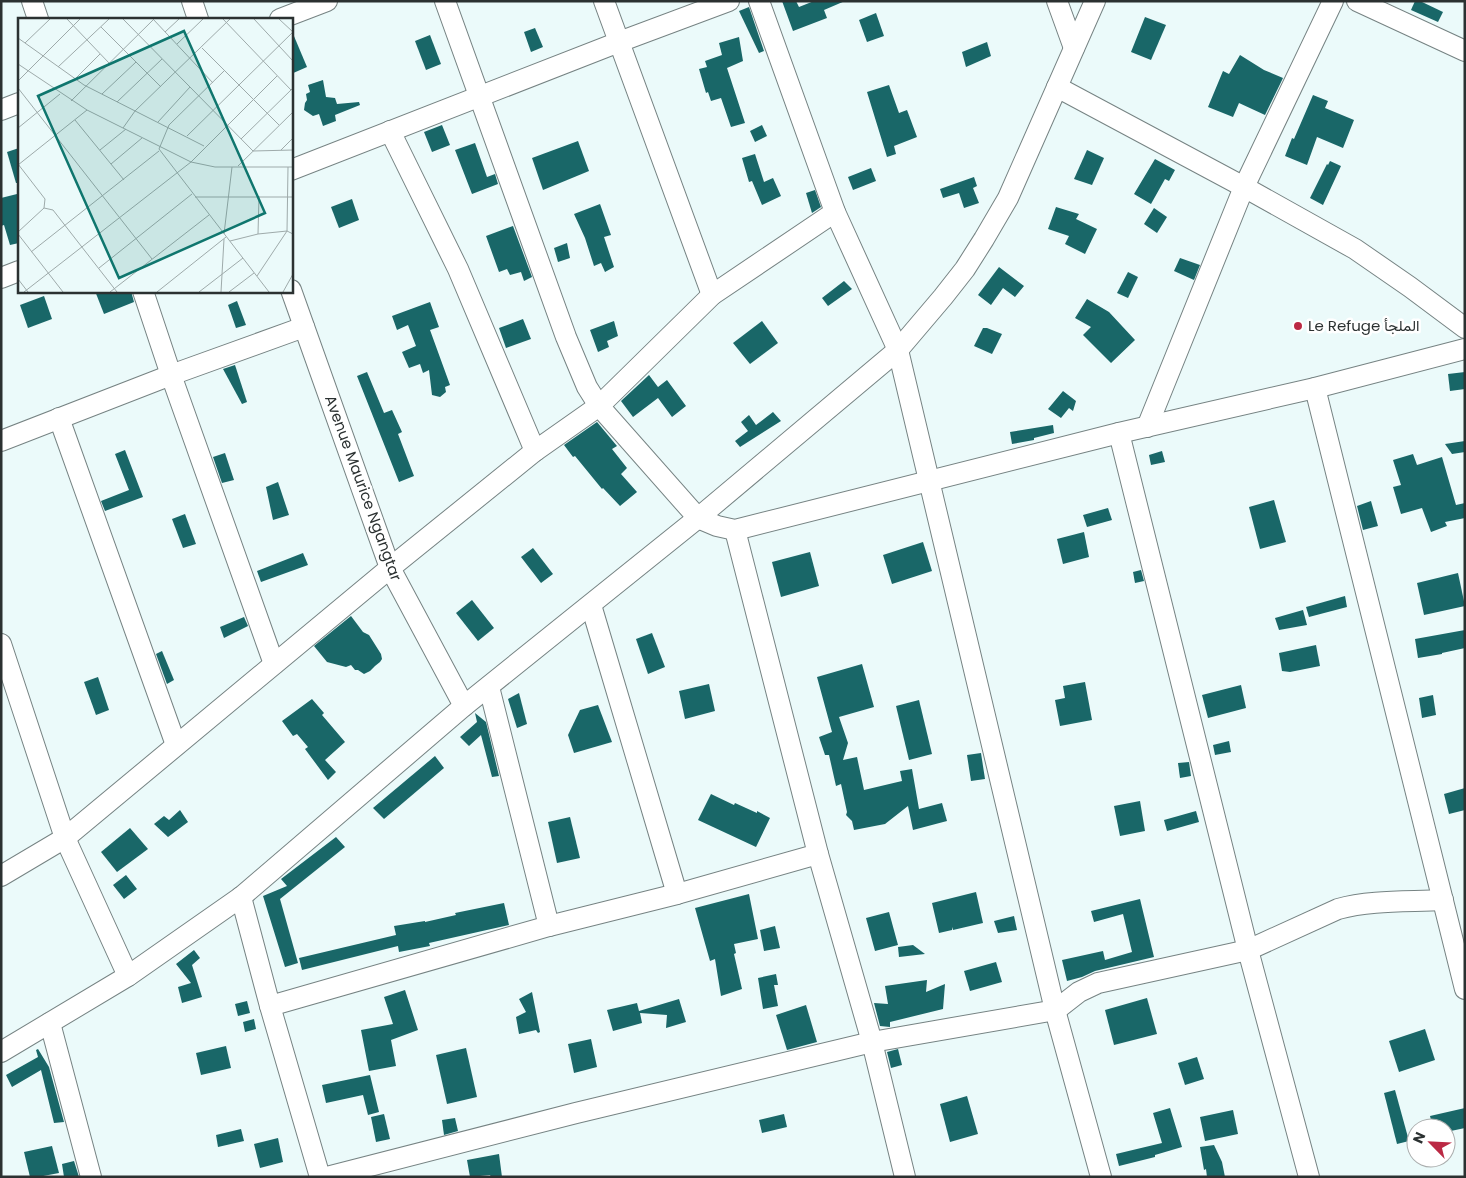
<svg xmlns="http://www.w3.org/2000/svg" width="1466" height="1178" viewBox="0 0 1466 1178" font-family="Poppins,Vazirmatn,sans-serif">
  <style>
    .building { fill: #196768 }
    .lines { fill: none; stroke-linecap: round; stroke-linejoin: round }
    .minor-casing { stroke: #768383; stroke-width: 22 }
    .minor { stroke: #fff; stroke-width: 20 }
    .poi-dot { fill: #bb2944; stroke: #fff; stroke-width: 2 }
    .labels { text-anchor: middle; stroke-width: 5; stroke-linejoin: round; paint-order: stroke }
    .poi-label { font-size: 15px; fill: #2b3131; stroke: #fff; text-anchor: start }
    .street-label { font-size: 15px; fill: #2b3131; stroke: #fff }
    .inset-road { fill: none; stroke: #9eaaaa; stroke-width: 1 }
    .view { fill: #0f766e; fill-opacity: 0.15; stroke: #0f766e; stroke-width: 2.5 }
    .inset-edge { fill: none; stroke: #2b3131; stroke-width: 2.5 }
  </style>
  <rect width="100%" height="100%" fill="#ebfafa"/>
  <!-- building -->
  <g class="building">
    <polygon points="782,1 796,1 799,7 814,1 845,1 824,10 827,18 793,31"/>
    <polygon points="1415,1 1420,1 1443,12 1438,22 1411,10"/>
    <polygon points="749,7 764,51 759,53 739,11"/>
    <polygon points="876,13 884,36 867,42 859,20"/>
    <polygon points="1145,17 1166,25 1151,60 1131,52"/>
    <polygon points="535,28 543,47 531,52 524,32"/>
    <polygon points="291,29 307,67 291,74"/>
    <polygon points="430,35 441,64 426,70 415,41"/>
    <polygon points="739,37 743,61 727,68 745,123 731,127 721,98 711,101 708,92 706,93 699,69 707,67 705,61 722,55 719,43"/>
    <polygon points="987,42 991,56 966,67 962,52"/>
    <polygon points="1240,55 1264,70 1283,78 1265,115 1239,103 1233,117 1208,107 1223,71 1229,74"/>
    <polygon points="323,80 326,97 335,98 337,104 359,102 360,105 335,115 336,121 323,126 319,114 313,116 304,110 305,103 307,100 306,94 310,92 308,85"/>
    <polygon points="889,85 899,113 907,110 917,137 894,146 896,154 887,157 867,92"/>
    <polygon points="1313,95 1328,101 1325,108 1354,120 1343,148 1317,137 1307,165 1285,156 1292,138 1294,139"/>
    <polygon points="442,125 450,145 432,152 424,132"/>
    <polygon points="762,125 767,136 755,142 750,131"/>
    <polygon points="578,141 589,171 543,190 532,158"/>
    <polygon points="475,143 487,177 495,174 498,184 472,194 455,150"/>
    <polygon points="19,148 19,183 16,183 7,152"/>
    <polygon points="1087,150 1104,158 1092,185 1074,179"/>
    <polygon points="755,154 764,182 773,178 781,196 762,205 752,181 749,182 742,158"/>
    <polygon points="1155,159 1175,170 1169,181 1165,179 1151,204 1134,194"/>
    <polygon points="1330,161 1341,166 1323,205 1310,198 1327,164 1328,165"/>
    <polygon points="871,168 876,181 853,190 848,177"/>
    <polygon points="974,177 977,186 973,188 979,203 964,208 959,193 943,198 940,189"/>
    <polygon points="815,190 821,207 812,213 806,193"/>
    <polygon points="17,194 19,200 19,243 10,245 4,225 1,226 1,198"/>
    <polygon points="352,199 359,220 339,228 331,207"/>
    <polygon points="600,204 611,235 604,237 614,267 605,272 601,263 594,266 585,238 574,214"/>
    <polygon points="1056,207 1079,214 1076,219 1097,229 1085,254 1065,244 1069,236 1048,229"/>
    <polygon points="1154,208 1167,217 1157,233 1144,224"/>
    <polygon points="513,226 532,277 524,281 521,272 510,275 507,269 499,272 486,236"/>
    <polygon points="567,243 570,258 558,262 554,248"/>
    <polygon points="1180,258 1200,265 1194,280 1174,271"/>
    <polygon points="999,267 1024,286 1015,297 1003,288 991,305 978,295"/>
    <polygon points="1128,272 1138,277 1128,298 1117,293"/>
    <polygon points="844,281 852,289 828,306 822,298"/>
    <polygon points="95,291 131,291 134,302 104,314"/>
    <polygon points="44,296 52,319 28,328 20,305"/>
    <polygon points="1087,299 1109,312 1135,340 1111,363 1083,335 1091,327 1075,318"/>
    <polygon points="237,301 246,325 236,328 228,305"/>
    <polygon points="430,302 439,327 430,330 450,385 445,387 446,392 440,397 432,395 429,370 423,373 420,364 409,368 402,352 416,346 408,325 397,330 392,316"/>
    <polygon points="523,319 531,339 506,348 499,328"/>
    <polygon points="614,321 618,336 607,341 609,347 598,352 590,330"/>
    <polygon points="762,321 778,343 750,364 733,343"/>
    <polygon points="983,328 987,328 1002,334 992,354 974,346"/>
    <polygon points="235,365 247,402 242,404 223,369"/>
    <polygon points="367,372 384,413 392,410 402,432 398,434 414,476 399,482 357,376"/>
    <polygon points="1465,372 1465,389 1450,391 1448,374"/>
    <polygon points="649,375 658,387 667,380 686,406 672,417 658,398 633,417 621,401"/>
    <polygon points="1063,391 1076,401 1073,411 1069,408 1061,418 1048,409"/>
    <polygon points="773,412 781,421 740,447 735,441 748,431 741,422 749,415 756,425"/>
    <polygon points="597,422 617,446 612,449 627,468 621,474 637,492 620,506 603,488 602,489 575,456 573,457 564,445"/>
    <polygon points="1053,425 1054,433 1034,438 1034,440 1012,444 1010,432"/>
    <polygon points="1465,441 1465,452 1452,454 1445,444"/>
    <polygon points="125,450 143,497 105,511 101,501 129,490 115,454"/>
    <polygon points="1162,451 1165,462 1151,465 1149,455"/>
    <polygon points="225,453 234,480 222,483 213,457"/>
    <polygon points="1413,454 1417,465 1442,457 1456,505 1465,503 1465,518 1445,522 1447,526 1431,532 1422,508 1401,514 1393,487 1401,485 1393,460"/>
    <polygon points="278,482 289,515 273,520 266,487"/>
    <polygon points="1274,500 1286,542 1260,549 1249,507"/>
    <polygon points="1371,501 1378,526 1363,530 1357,506"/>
    <polygon points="1108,508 1112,520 1087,527 1083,515"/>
    <polygon points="185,514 196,544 183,548 172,519"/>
    <polygon points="1084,532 1089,557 1063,564 1057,539"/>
    <polygon points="923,542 932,571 892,584 883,555"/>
    <polygon points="533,548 553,574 541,583 521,557"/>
    <polygon points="810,552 819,586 781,597 772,562"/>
    <polygon points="303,553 308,565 261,582 257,571"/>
    <polygon points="1141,570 1144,581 1135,583 1133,572"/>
    <polygon points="1458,573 1465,606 1424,615 1417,583"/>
    <polygon points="1345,596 1347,607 1309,617 1306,607"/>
    <polygon points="472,600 494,628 478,641 456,613"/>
    <polygon points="1303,610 1307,625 1279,630 1275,618"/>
    <polygon points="351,616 363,632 369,635 381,654 382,659 380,662 375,666 370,671 364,674 358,670 355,670 351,665 346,667 327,662 314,646"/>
    <polygon points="244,617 248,626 224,638 220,627"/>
    <polygon points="1465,630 1465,648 1442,653 1442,654 1418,658 1415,639"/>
    <polygon points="652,633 665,667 648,674 636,639"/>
    <polygon points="1316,645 1320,666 1290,672 1282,671 1279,653"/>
    <polygon points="162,651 174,680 167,684 156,654"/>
    <polygon points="862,664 874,707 839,717 848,743 843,760 857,757 864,790 902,781 900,771 912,769 919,809 942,803 947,821 913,830 908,806 885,824 854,830 852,821 846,815 847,812 841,784 836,786 829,755 825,755 819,737 832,732 817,677"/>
    <polygon points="98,677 109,710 96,715 84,682"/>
    <polygon points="1085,682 1092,720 1060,726 1055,700 1065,698 1063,686"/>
    <polygon points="709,684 715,711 685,719 679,691"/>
    <polygon points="1241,685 1246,708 1208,718 1202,695"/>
    <polygon points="519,693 527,724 517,728 508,699"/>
    <polygon points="1433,695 1436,715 1422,718 1419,698"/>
    <polygon points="312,699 324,713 322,715 345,742 325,760 336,772 328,780 305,749 308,747 297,734 293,736 282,721"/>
    <polygon points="919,700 932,754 909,760 896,706"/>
    <polygon points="598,705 612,742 574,753 568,735 580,710"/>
    <polygon points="475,713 486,722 499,776 492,777 481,735 469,746 460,737 477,722"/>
    <polygon points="1229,741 1231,752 1215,755 1213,745"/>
    <polygon points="981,753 985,779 971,781 967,755"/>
    <polygon points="435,756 444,768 384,819 373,808"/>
    <polygon points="1189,762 1191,776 1180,778 1178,763"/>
    <polygon points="1465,788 1465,810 1449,814 1444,794"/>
    <polygon points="711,794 734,805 735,803 757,813 757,811 770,818 756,847 698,820"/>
    <polygon points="1140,801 1145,831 1120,836 1114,806"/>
    <polygon points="180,810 188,822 168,837 154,824 164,816 169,820"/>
    <polygon points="1196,811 1199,822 1167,831 1164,820"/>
    <polygon points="570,817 580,858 557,863 548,822"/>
    <polygon points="130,828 148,849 117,872 101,852"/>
    <polygon points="336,837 345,847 280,899 298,963 285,967 263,896 287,886 281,879"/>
    <polygon points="126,875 137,889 124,899 113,885"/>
    <polygon points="976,892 983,923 953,930 952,927 952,930 939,933 932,903"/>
    <polygon points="749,894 758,939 734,944 736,953 734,954 742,989 721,996 715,959 710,961 695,908"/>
    <polygon points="1140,899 1154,957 1095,971 1082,977 1067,981 1062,960 1103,951 1105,960 1132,952 1123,914 1094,922 1091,911"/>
    <polygon points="504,903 509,925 429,943 430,946 399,952 398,946 302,970 299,958 396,935 394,926 425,921 425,922 456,915 455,913"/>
    <polygon points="889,912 898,945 875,951 866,918"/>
    <polygon points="1014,916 1017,930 998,933 994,921"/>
    <polygon points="775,926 780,948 764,951 760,930"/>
    <polygon points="913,945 925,954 899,957 898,947"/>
    <polygon points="194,950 200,958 192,965 202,997 182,1003 178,987 191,983 176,964"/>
    <polygon points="996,962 1002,982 970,991 964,971"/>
    <polygon points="776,974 778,985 774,985 778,1006 763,1009 758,978"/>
    <polygon points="927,980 926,992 945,984 943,1009 890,1022 890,1027 880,1026 874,1003 888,1004 885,986"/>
    <polygon points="405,990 418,1030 391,1040 396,1066 369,1071 361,1030 393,1024 384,997"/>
    <polygon points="532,992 540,1032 538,1033 536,1030 519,1034 516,1017 526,1012 519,999"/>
    <polygon points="1147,998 1157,1034 1114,1045 1105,1010"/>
    <polygon points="679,999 686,1022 666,1028 667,1015 640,1013 642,1023 613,1031 607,1010 637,1003 639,1011"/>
    <polygon points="247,1001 250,1013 238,1016 235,1004"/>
    <polygon points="806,1005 817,1042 787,1050 776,1015"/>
    <polygon points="254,1019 256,1029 245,1032 243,1022"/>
    <polygon points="1425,1029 1435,1060 1399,1072 1389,1041"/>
    <polygon points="591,1039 597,1067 574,1073 568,1044"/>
    <polygon points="226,1046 231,1068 201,1075 196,1053"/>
    <polygon points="466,1048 477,1097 447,1104 436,1055"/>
    <polygon points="38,1049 49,1067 64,1122 54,1123 41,1070 12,1087 6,1075 38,1057 36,1050"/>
    <polygon points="898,1049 902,1065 891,1068 887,1052"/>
    <polygon points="1197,1057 1204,1079 1185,1085 1178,1063"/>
    <polygon points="370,1075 379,1112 368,1115 363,1095 326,1103 322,1085"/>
    <polygon points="1395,1090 1409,1141 1397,1144 1384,1093"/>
    <polygon points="967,1096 978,1134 950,1142 940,1104"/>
    <polygon points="1170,1108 1182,1147 1155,1155 1155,1157 1119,1166 1116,1154 1162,1143 1153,1113"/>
    <polygon points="1465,1108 1465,1128 1446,1132 1446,1128 1433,1128 1430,1116"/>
    <polygon points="1233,1110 1238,1134 1205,1141 1200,1117"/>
    <polygon points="384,1114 390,1139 376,1142 371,1117"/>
    <polygon points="784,1114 787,1127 762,1133 759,1120"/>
    <polygon points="455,1118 458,1131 444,1135 442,1120"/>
    <polygon points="241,1129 244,1141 218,1147 216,1135"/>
    <polygon points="278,1138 283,1162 260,1168 254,1144"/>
    <polygon points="1214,1145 1222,1162 1225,1177 1207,1177 1206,1169 1204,1170 1200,1147"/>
    <polygon points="52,1146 59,1173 38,1177 30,1177 24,1152"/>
    <polygon points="499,1154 502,1177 491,1177 490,1175 470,1177 467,1160"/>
    <polygon points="74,1161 79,1177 64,1177 62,1164"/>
  </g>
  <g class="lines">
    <!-- minor casing -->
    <g class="minor-casing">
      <g id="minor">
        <polyline points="32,1 38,19"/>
        <polyline points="192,1 198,19"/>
        <polyline points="445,1 566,337 587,387 599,406 698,518 717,526 735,530 1119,433 1315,388 1465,349"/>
        <polyline points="604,1 712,295"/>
        <polyline points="759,1 835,212 898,350 1055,1010 1101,1177"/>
        <polyline points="1057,1 1074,48"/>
        <polyline points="1357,1 1465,51"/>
        <polyline points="280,19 327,1"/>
        <polyline points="1057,87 1244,187 1355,249 1410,287 1465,328"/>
        <polyline points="1,110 19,103"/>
        <polyline points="390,131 458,269 535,451"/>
        <polyline points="291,170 619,42 729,1"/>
        <polyline points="1,278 19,271"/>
        <polyline points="291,290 390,568 464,706"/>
        <polyline points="143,291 171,375 274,664"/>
        <polyline points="1315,388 1465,989"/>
        <polyline points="59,418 176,745"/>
        <polyline points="1147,427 1244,187 1333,1"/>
        <polyline points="1119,433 1248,950 1309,1177"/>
        <polyline points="1,441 171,375 304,327"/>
        <polyline points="735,530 818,854 872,1042 905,1177"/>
        <polyline points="591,605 677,894"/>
        <polyline points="1,644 65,838 128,976"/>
        <polyline points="489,687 549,926"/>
        <polyline points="1,876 65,838 390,568 535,451 599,406 712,295 835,212"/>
        <polyline points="241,897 270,1006 320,1177"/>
        <polyline points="270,1006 549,926 677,894 818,854"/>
        <polyline points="50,1023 91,1177"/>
        <polyline points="1,1052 128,976 241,897 464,706 698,518 898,350 943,297 965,269 984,239 1008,198 1095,1"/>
        <path d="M327,1177L576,1113L872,1042L1050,1011L1061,1006L1079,992L1098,983L1248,950L1338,909C1371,900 1408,902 1443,900"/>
      </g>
    </g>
    <!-- minor -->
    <use href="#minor" class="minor"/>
  </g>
  <!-- markers -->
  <circle class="poi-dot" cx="1298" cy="326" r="5"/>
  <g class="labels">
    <!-- poi labels -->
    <g class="poi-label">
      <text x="1308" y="331">Le Refuge الملجأ</text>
    </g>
    <!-- street labels -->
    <g class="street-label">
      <text transform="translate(363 488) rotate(70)" y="5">Avenue Maurice Ngangtar</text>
    </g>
  </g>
  <!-- overview -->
  <g transform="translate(18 18)">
    <rect width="275" height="275" fill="#ebfafa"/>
    <path class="inset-road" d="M49,1L91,45M105,1L235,133L275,132M135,1L195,65M205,1L273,72M236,1L275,43M261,1L275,14M83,9L143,69M147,14L161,1M0,20L66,67L186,128M7,25L32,1M159,26L185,1M184,30L261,107M0,46L69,92L173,144L197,149H275M40,49L91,1M206,53L151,107L141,131L251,274M57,61L82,36M0,63L62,1M0,70L134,241M84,76L118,44M53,83L136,1M99,84L144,41M57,102L106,162M140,104L172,69M0,110L42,76M105,110L117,93L212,1M169,118L275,14M223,121L275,70M82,132L108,111M263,132L275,120M0,146L27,181L26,190L0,214M93,146L124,120M0,147L69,92M220,148L275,94M177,179H275M26,190L35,192L99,274M0,216L45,274M206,216L214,149M240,216L241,178M212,223L240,216L269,213L275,216M13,234L141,133M81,250L174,176M239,258L269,213L270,149M0,261L10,274M6,274L173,144L259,58M92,274L191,197M139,274L208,219M181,274L225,240M203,274L206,221M211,274L236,255M265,274L275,256"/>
    <path class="view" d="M166,13L247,195L101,260L20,78Z"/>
    <rect width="275" height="275" class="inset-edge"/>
  </g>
  <!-- border -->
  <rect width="1466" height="1178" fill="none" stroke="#2b3131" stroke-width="5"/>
  <!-- north arrow -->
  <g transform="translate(1431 1143) rotate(294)"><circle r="24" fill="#ffffff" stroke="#aaadad"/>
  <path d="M0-4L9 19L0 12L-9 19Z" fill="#bb2944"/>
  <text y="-8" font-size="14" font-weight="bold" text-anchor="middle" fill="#2b3131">N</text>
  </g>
</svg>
